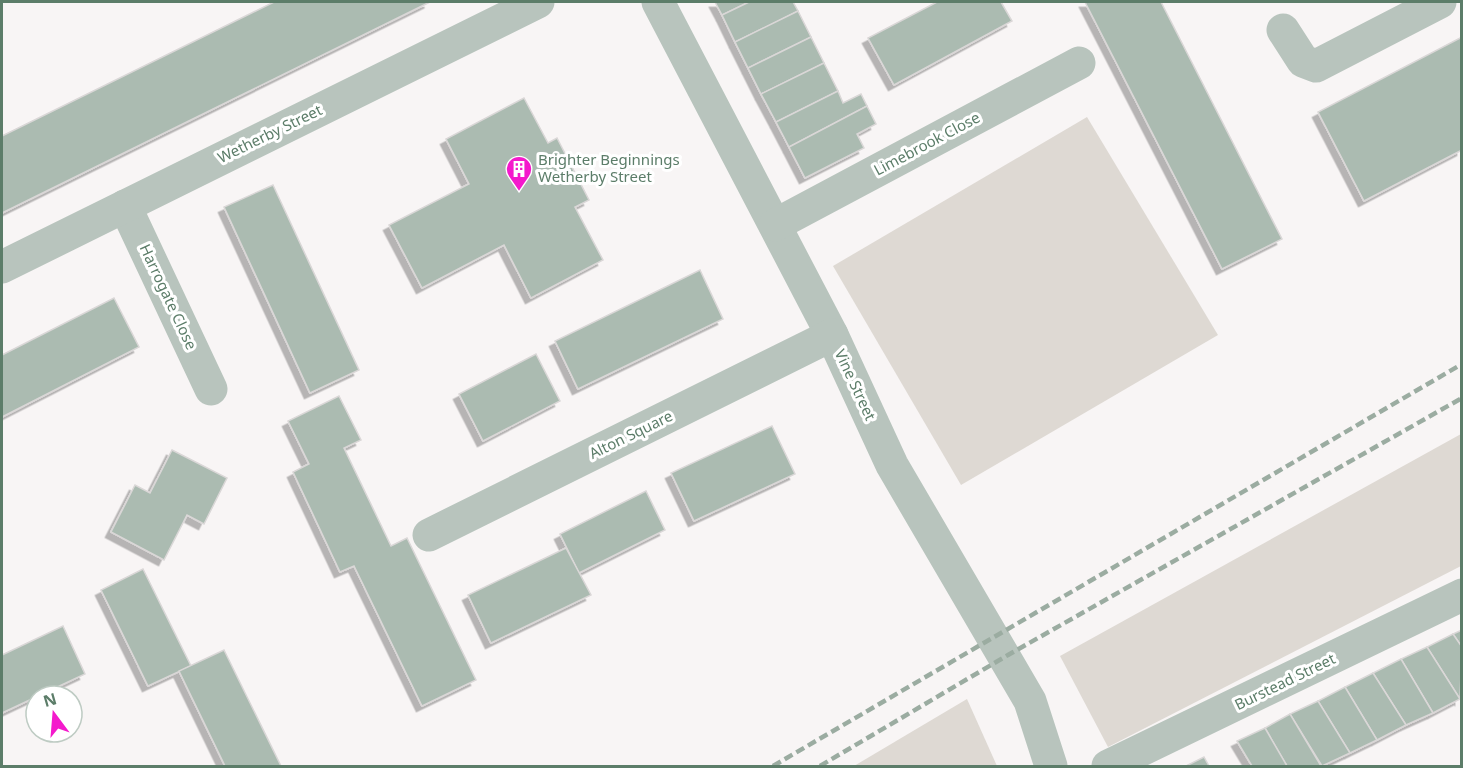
<svg xmlns="http://www.w3.org/2000/svg" width="1463" height="768" viewBox="0 0 1463 768" font-family="'Noto Sans',sans-serif">
  <style>
    .green { fill: #ded9d3 }
    .building { fill: #abbbb1; stroke: #dad7d7; stroke-width: 1.5; filter: url(#shadow) }
    .lines { fill: none; stroke-linecap: round; stroke-linejoin: round }
    .minor { stroke: #b8c4bd; stroke-width: 33 }
    .rail { stroke: #9baca1; stroke-width: 4.5; stroke-dasharray: 9 4.5; stroke-linecap: butt }
    .labels { text-anchor: middle; stroke-width: 6; stroke-linejoin: round; paint-order: stroke }
    .street-label { font-size: 15px; fill: #5c7d69; stroke: #fff }
    .poi-label { font-size: 15px; fill: #5c7d69; stroke: #fff; text-anchor: start }
  </style>
  <defs>
    <filter id="shadow"><feDropShadow dx="-5.5" dy="5.5" stdDeviation="0" flood-color="#0004"/></filter>
  </defs>
  <rect width="100%" height="100%" fill="#f8f5f5"/>
  <!-- green -->
  <g class="green">
    <polygon points="1087,117 1218,335 961,485 833,266"/>
    <polygon points="1461,434 1461,566 1108,747 1060,656"/>
    <polygon points="967,699 997,766 854,766"/>
  </g>
  <!-- building -->
  <g class="building">
    <polygon points="274,2 430,2 2,213 2,136"/>
    <polygon points="715,2 749,2 722,15"/>
    <polygon points="749,2 793,2 798,11 735,42 722,15"/>
    <polygon points="937,2 1001,2 1012,21 894,85 868,38"/>
    <polygon points="1085,2 1161,2 1282,239 1222,269"/>
    <polygon points="798,11 811,37 748,68 735,42"/>
    <polygon points="811,37 824,63 761,94 748,68"/>
    <polygon points="1462,37 1462,150 1364,201 1318,112"/>
    <polygon points="824,63 838,91 776,122 761,94"/>
    <polygon points="838,91 843,103 861,94 867,106 789,147 776,122"/>
    <polygon points="524,98 548,143 557,138 589,200 575,207 603,260 531,298 504,245 422,288 389,225 469,184 446,139"/>
    <polygon points="867,106 876,124 857,134 864,148 805,178 789,147"/>
    <polygon points="273,185 359,370 310,393 224,207"/>
    <polygon points="700,270 723,319 578,389 555,341"/>
    <polygon points="114,298 139,347 2,417 2,355"/>
    <polygon points="536,354 560,401 483,441 459,394"/>
    <polygon points="339,396 361,440 344,448 391,546 407,538 476,680 422,706 354,566 340,572 293,472 309,464 288,421"/>
    <polygon points="772,426 795,474 694,521 671,473"/>
    <polygon points="172,450 227,478 204,524 187,515 164,560 111,532 135,485 150,493"/>
    <polygon points="646,491 665,530 579,573 560,534"/>
    <polygon points="566,548 591,595 491,643 468,595"/>
    <polygon points="143,569 191,666 148,686 101,590"/>
    <polygon points="63,626 85,674 2,713 2,655"/>
    <polygon points="1462,630 1462,647 1453,634"/>
    <polygon points="1453,634 1462,647 1460,699 1427,647"/>
    <polygon points="1427,647 1460,699 1433,713 1401,659"/>
    <polygon points="224,650 281,766 225,766 179,671"/>
    <polygon points="1401,659 1433,713 1406,725 1373,673"/>
    <polygon points="1373,673 1406,725 1377,740 1345,687"/>
    <polygon points="1345,687 1377,740 1350,753 1318,701"/>
    <polygon points="1318,701 1350,753 1322,766 1290,714"/>
    <polygon points="1290,714 1321,766 1287,766 1265,728"/>
    <polygon points="1265,728 1287,766 1252,766 1237,741"/>
    <polygon points="1204,757 1209,766 1186,766"/>
  </g>
  <g class="lines">
    <!-- minor -->
    <g class="minor">
      <polyline points="658,2 832,335 892,465 1030,701 1051,766"/>
      <polyline points="1283,30 1303,61 1316,66 1440,2"/>
      <polyline points="125,206 211,389"/>
      <polyline points="775,225 1079,63"/>
      <polyline points="2,267 538,2"/>
      <polyline points="429,535 832,335"/>
      <polyline points="1108,766 1462,595"/>
    </g>
    <!-- rail -->
    <g class="rail">
      <polyline points="773,766 1462,364"/>
      <polyline points="820,766 1008,655 1462,398"/>
    </g>
  </g>
  <!-- icons -->
  <defs>
    <g id="building-pin" transform="scale(1.35)"><path d="M0 17L-7.5 6A9.5 9.5 0 1 1 7.5 6Z" fill="#f419cc" stroke="#fff"/><path d="M-4-6H4V6H1V3H-1V6H-4ZM-2.5-4.3h1.7v1.8h-1.7ZM.8-4.3h1.7v1.8H.8ZM-2.5-1h1.7V.8h-1.7ZM.8-1h1.7V.8H.8Z" fill="#fff"/></g>
  </defs>
  <g fill-rule="evenodd">
    <use href="#building-pin" x="519" y="169"/>
  </g>
  <g class="labels">
    <!-- street labels -->
    <g class="street-label">
      <text transform="translate(270 134) rotate(-26)" y="5">Wetherby Street</text>
      <text transform="translate(927 144) rotate(-28)" y="5">Limebrook Close</text>
      <text transform="translate(168 297) rotate(65)" y="5">Harrogate Close</text>
      <text transform="translate(855 385) rotate(65)" y="5">Vine Street</text>
      <text transform="translate(631 435) rotate(-26)" y="5">Alton Square</text>
      <text transform="translate(1285 682) rotate(-26)" y="5">Burstead Street</text>
    </g>
    <!-- poi labels -->
    <g class="poi-label">
      <text x="538" y="165">Brighter Beginnings<tspan x="538" dy="17">Wetherby Street</tspan></text>
    </g>
  </g>
  <!-- border -->
  <rect width="1463" height="768" fill="none" stroke="#5c7d69" stroke-width="6"/>
  <!-- north arrow -->
  <g transform="translate(54 714) rotate(344)"><circle r="28" fill="#ffffff" stroke="#becbc3" stroke-width="1.5"/>
  <path d="M0-4.5L10 22L0 15L-10 22Z" fill="#f419cc"/>
  <text y="-9" font-size="16" font-weight="bold" text-anchor="middle" fill="#5c7d69">N</text>
  </g>
</svg>
